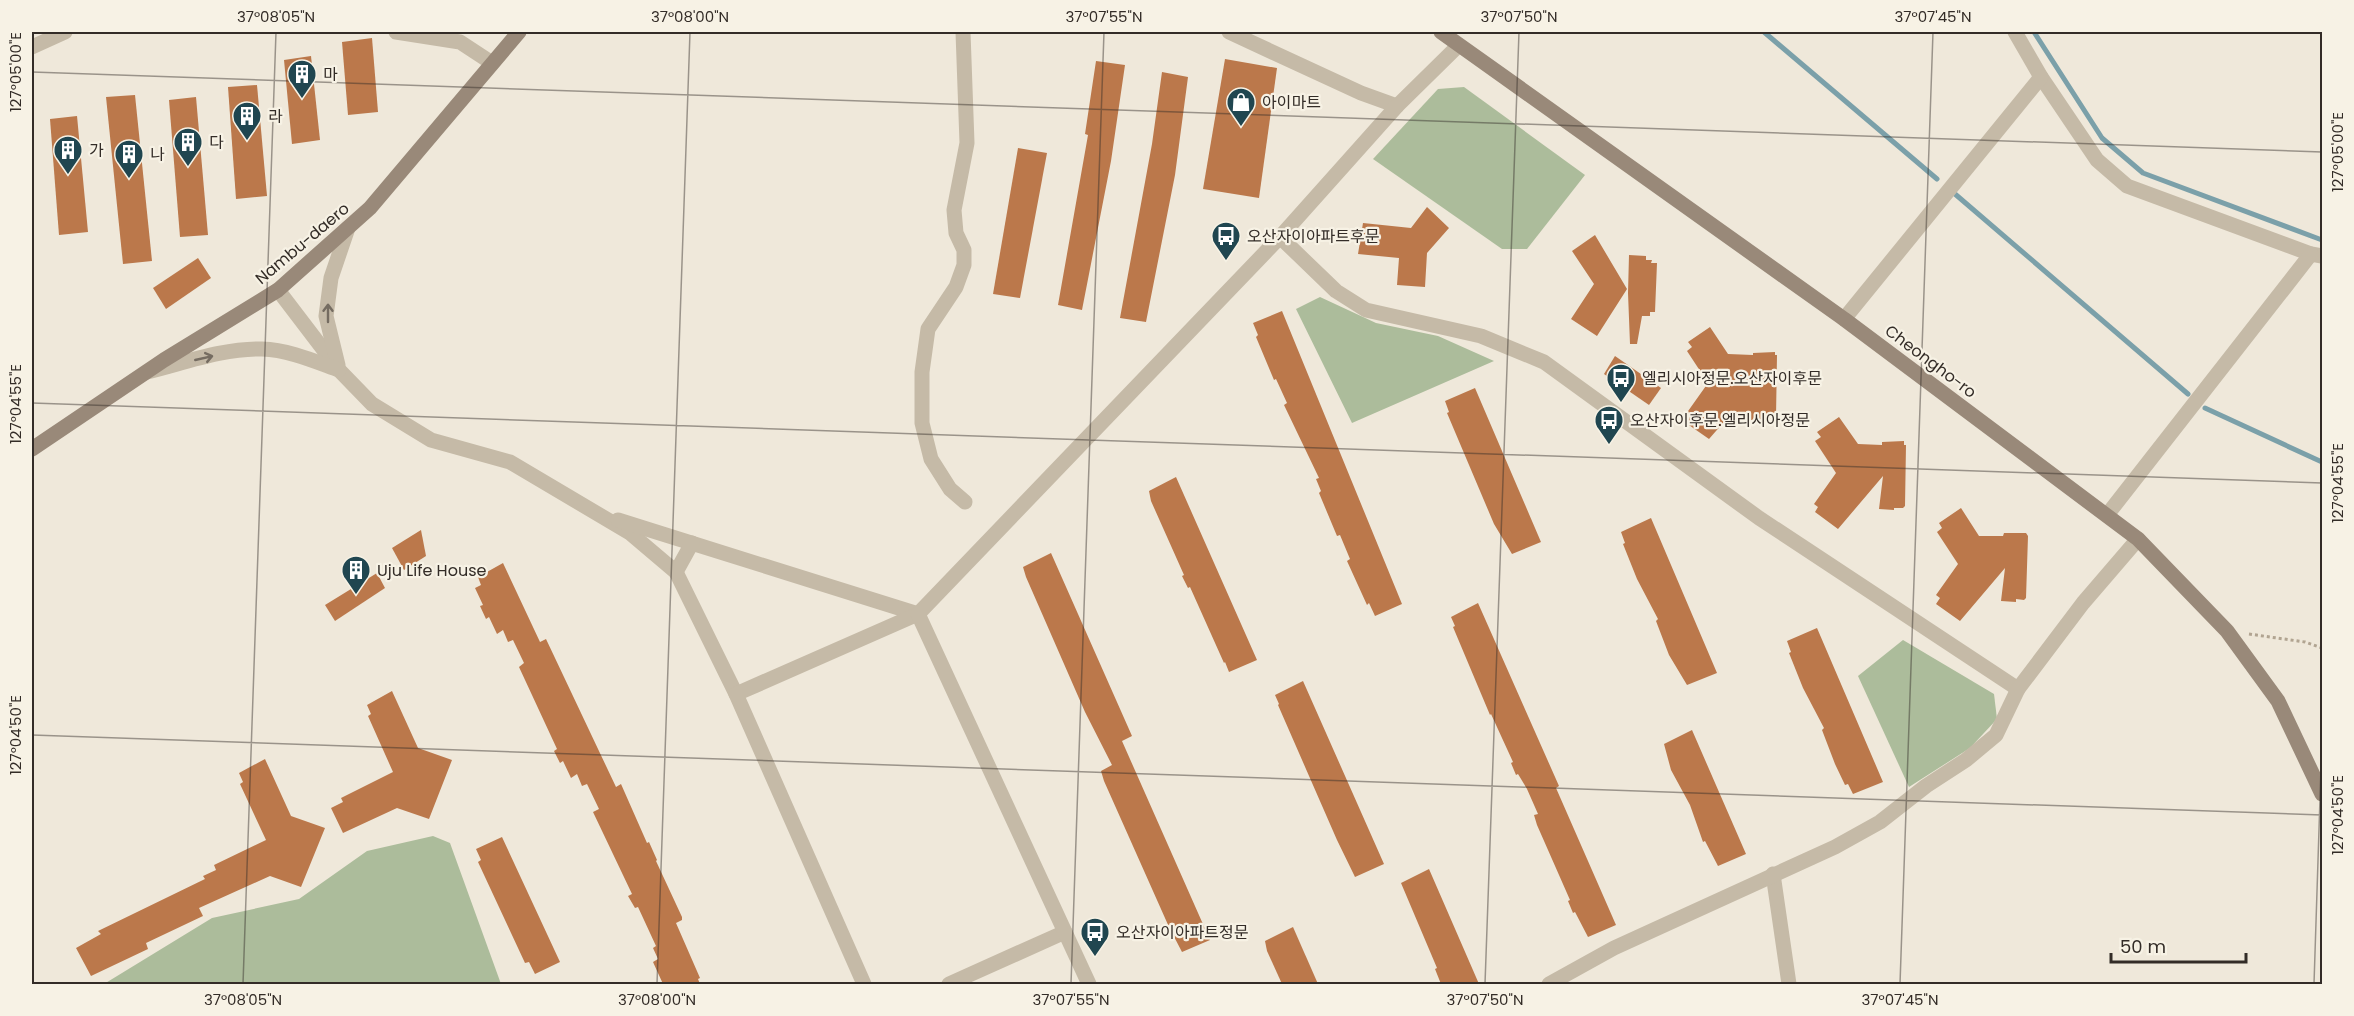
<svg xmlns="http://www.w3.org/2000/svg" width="2354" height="1016" viewBox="0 0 2354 1016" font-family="Poppins,'Noto Sans KR',sans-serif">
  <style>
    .green { fill: #acbc9b }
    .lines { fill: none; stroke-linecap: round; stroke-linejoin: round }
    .stream { stroke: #7ba0a9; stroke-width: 5 }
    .building { fill: #bb784b }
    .path { stroke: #b1a491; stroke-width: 3; stroke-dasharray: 3 3; stroke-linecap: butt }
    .street { stroke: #c5baa7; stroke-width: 15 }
    .secondary { stroke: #998979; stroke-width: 15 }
    .oneway { stroke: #756c61 }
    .ticks { fill: none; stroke: #332c27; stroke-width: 1.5; stroke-opacity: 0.45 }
    .labels { text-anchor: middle; stroke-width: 4.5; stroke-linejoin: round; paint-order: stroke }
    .poi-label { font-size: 16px; fill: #332c27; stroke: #f7f2e5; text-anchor: start }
    .street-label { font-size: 16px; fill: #332c27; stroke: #f7f2e5 }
    .neatline { fill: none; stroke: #332c27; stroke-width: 2 }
    .ticks-label { font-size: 15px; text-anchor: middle; fill: #332c27 }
  </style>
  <rect width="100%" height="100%" fill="#efe8da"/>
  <!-- green -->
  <g class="green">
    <polygon points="1464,87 1585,175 1527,249 1502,249 1373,159 1438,89"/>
    <polygon points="1320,297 1376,323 1438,336 1494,361 1352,423 1296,309"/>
    <polygon points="1903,640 1994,694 1997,719 1970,748 1909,787 1858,676"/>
    <polygon points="433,836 450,843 501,984 104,984 212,918 299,899 367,851"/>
  </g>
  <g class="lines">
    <!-- stream -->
    <g class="stream">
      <polyline points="1764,32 1937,179"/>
      <polyline points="2034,32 2102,138 2143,173 2322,240"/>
      <polyline points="1955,194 2188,394"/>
      <polyline points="2205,408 2322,462"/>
    </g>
  </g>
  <!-- building -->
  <g class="building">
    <polygon points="372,38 378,112 348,115 342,42"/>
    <polygon points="311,56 320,140 292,144 284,60"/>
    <polygon points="1225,59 1277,68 1259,198 1203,189"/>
    <polygon points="1096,61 1125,65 1111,161 1082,310 1058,305 1088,135 1085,134"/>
    <polygon points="1162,72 1188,77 1175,175 1146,322 1120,318 1152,144"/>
    <polygon points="257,85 267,196 236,199 228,87"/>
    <polygon points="135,95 152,261 123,264 106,97"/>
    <polygon points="196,97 208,235 180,237 169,100"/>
    <polygon points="77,116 88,232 59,235 50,119"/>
    <polygon points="1018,148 1047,153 1020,298 993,294"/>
    <polygon points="1427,207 1449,228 1427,253 1425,287 1397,285 1399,258 1358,254 1363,223 1411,228"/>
    <polygon points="1595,235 1627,289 1597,336 1571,319 1594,284 1572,251"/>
    <polygon points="1629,255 1646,256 1646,260 1652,260 1651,263 1657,263 1655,312 1650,312 1650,316 1642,316 1637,344 1630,344 1628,293"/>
    <polygon points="198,258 211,278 166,309 153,288"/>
    <polygon points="1282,311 1402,604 1375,616 1369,603 1367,605 1347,561 1350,559 1340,535 1337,536 1319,493 1321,491 1316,479 1319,478 1284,405 1287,403 1276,379 1274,380 1256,337 1258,335 1253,323"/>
    <polygon points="1710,327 1728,354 1753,355 1753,353 1775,352 1775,355 1777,355 1776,417 1774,419 1766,418 1765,420 1751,420 1751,415 1730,415 1709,439 1686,423 1690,417 1686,414 1708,383 1687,351 1692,347 1688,342"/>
    <polygon points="1615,356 1661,388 1649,405 1604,374"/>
    <polygon points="1475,388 1541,542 1512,554 1494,524 1447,413 1449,412 1445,401"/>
    <polygon points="1839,417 1858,444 1882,445 1882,442 1904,441 1904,445 1906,445 1905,506 1903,508 1894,508 1894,510 1879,509 1883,476 1838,529 1815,512 1818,507 1814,504 1836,473 1815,441 1821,437 1817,432"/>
    <polygon points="1176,477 1257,660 1229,672 1225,662 1224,663 1190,587 1188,588 1182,576 1184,575 1151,501 1149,491"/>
    <polygon points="1961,508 1979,536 2003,536 2004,533 2026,533 2028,536 2026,598 2024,600 2016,599 2016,602 2001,601 2005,568 1960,621 1936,604 1940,598 1936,595 1958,564 1937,532 1942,528 1939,523"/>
    <polygon points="1651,518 1717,673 1687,685 1669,655 1656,621 1658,619 1637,579 1623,544 1625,543 1621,532"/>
    <polygon points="421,530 426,556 404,570 392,548"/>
    <polygon points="1051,553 1132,736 1122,741 1210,940 1182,952 1169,927 1104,781 1101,771 1112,765 1085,712 1026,577 1023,567"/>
    <polygon points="503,563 540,642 546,639 616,787 621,784 647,843 649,842 657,860 656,861 682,917 682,920 676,923 700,978 698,979 700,984 663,984 653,962 658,959 653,948 656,946 638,907 635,908 628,896 632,894 593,812 599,809 587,784 582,786 577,774 571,778 563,761 560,763 554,751 557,749 519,667 524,663 513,640 508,642 503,630 497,634 489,617 486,619 480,606 483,605 475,588 481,585 478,577"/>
    <polygon points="377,573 385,588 335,621 325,605"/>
    <polygon points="1478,603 1559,786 1556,788 1616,925 1588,937 1575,912 1573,913 1568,901 1570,900 1537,825 1534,815 1538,814 1527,789 1518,774 1516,775 1511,763 1513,762 1491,714 1490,715 1453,627 1455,626 1451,617"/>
    <polygon points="1817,628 1883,782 1853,794 1848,784 1845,785 1835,764 1822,730 1824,728 1803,688 1789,653 1791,652 1787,641"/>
    <polygon points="1303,681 1384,864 1355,877 1337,840 1278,705 1279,704 1275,695"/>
    <polygon points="392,691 418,748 452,760 429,819 397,808 343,833 331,808 343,802 341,798 393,772 368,716 371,714 367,705"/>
    <polygon points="1692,730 1746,854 1718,866 1705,841 1703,842 1690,805 1671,770 1664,744"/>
    <polygon points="265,759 291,816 325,828 301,887 270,876 199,908 203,916 146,943 148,949 91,976 76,948 101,934 98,931 205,879 203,876 216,870 214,865 266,840 240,784 243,782 239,773"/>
    <polygon points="502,837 560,962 535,974 529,962 525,963 478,862 481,860 476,849"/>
    <polygon points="1429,869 1479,984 1441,984 1435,969 1437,968 1401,883"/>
    <polygon points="1293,927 1318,984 1282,984 1267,951 1265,941"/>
  </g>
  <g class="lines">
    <!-- path -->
    <polyline class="path" points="2249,634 2305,642 2322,648"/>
    <!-- street -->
    <g class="street">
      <polyline points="396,32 460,42 492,63"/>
      <polyline points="963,32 967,143 954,210 956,233 964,250 964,265 956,287 928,329 922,372 922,423 931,459 950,489 965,502"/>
      <polyline points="1229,32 1361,93 1397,106"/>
      <polyline points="2015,32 2041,77 2097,160 2127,186 2311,254 2322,256"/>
      <polyline points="32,47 65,32"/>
      <polyline points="1280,237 1336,291 1366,310 1481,336 1544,362 1759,518 2018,689"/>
      <polyline points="278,290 339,370 372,404 431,440 510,462 630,533 676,572 736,694 864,984"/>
      <polyline points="1844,319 2041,77"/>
      <polyline points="338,365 326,316 331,278 348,228"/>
      <path d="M147,372C184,363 224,348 262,349C289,350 314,361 339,370"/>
      <polyline points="2107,515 2311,254"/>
      <polyline points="618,520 918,614"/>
      <polyline points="676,572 692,543"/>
      <polyline points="736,694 918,614"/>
      <polyline points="1773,874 1789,984"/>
      <polyline points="949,984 1065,932"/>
      <polyline points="1089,984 918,614 1280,237 1397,106 1458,46"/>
      <polyline points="1549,984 1614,948 1835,847 1880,822 1926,786 1966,760 1996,735 2018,689 2083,603 2138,539"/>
    </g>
    <!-- secondary -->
    <g class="secondary">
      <polyline points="1441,32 1844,319 2138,539 2227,631 2278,701 2322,794"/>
      <polyline points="32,449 164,360 278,290 370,208 519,32"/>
    </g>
  </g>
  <!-- one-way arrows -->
  <defs><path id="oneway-shaft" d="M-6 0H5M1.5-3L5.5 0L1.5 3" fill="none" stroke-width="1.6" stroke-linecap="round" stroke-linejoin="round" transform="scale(1.5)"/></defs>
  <g class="oneway">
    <use href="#oneway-shaft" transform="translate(328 313) rotate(-90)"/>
    <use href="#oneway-shaft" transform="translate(204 358) rotate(-13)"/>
  </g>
  <!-- ticks -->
  <path class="ticks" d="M32,72L2322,152M32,403L2322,483M32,735L2322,815M243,984L276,32M657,984L690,32M1071,984L1104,32M1485,984L1519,32M1900,984L1933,32M2314,984L2322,737"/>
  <!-- icons -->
  <defs>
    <g id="building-pin" transform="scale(1.5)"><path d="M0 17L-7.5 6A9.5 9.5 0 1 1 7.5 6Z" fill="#204650" stroke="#f7f2e5"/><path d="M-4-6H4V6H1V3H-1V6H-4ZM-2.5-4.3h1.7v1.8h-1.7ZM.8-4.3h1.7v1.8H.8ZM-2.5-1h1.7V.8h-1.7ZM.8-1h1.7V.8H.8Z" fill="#fff"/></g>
    <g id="shop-pin" transform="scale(1.5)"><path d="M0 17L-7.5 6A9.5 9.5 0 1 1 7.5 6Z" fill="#204650" stroke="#f7f2e5"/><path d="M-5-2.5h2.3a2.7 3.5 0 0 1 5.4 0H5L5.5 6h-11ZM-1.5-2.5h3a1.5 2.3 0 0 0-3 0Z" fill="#fff"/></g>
    <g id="bus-pin" transform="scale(1.5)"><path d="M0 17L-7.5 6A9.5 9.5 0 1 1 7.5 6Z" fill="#204650" stroke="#f7f2e5"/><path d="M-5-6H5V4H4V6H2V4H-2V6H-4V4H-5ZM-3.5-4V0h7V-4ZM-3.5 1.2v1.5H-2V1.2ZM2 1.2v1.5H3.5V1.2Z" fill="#fff"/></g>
  </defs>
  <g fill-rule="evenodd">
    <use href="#building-pin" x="302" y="74"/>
    <use href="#shop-pin" x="1241" y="102"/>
    <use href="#building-pin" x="247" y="116"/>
    <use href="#building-pin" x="188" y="142"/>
    <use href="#building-pin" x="68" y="150"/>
    <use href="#building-pin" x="129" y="154"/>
    <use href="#bus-pin" x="1226" y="236"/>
    <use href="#bus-pin" x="1621" y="378"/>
    <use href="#bus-pin" x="1609" y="420"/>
    <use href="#building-pin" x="356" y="570"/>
    <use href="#bus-pin" x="1095" y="932"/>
  </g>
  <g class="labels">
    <!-- poi labels -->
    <g class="poi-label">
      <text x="323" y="80">마</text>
      <text x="1262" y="108">아이마트</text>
      <text x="268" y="122">라</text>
      <text x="209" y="148">다</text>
      <text x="89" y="156">가</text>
      <text x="150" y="160">나</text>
      <text x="1247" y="242">오산자이아파트후문</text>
      <text x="1642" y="384">엘리시아정문.오산자이후문</text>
      <text x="1630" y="426">오산자이후문.엘리시아정문</text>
      <text x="377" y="576">Uju Life House</text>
      <text x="1116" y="938">오산자이아파트정문</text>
    </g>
    <!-- street labels -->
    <g class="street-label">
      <text transform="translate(302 243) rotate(-40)" y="6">Nambu-daero</text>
      <text transform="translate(1931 361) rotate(37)" y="6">Cheongho-ro</text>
    </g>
  </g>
  <!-- border -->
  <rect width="2354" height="1016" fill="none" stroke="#f7f2e5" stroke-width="66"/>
  <!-- scale -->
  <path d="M2111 953v9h135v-9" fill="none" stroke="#332c27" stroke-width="3"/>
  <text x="2120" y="953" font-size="18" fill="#332c27" stroke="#f7f2e5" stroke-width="4.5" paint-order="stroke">50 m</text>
  <rect x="33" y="33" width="2288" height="950" class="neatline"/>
  <g class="ticks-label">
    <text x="276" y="22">37°08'05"N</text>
    <text x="690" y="22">37°08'00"N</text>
    <text x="1104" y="22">37°07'55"N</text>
    <text x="1519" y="22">37°07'50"N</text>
    <text x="1933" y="22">37°07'45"N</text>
    <text transform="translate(16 72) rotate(-90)" y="5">127°05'00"E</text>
    <text transform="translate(2338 152) rotate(-90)" y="5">127°05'00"E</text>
    <text transform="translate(16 404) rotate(-90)" y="5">127°04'55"E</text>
    <text transform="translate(2338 483) rotate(-90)" y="5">127°04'55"E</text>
    <text transform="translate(16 735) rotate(-90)" y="5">127°04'50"E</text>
    <text transform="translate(2338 815) rotate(-90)" y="5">127°04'50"E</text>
    <text x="243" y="1005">37°08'05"N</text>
    <text x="657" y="1005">37°08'00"N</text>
    <text x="1071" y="1005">37°07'55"N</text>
    <text x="1485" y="1005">37°07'50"N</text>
    <text x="1900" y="1005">37°07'45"N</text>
  </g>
</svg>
